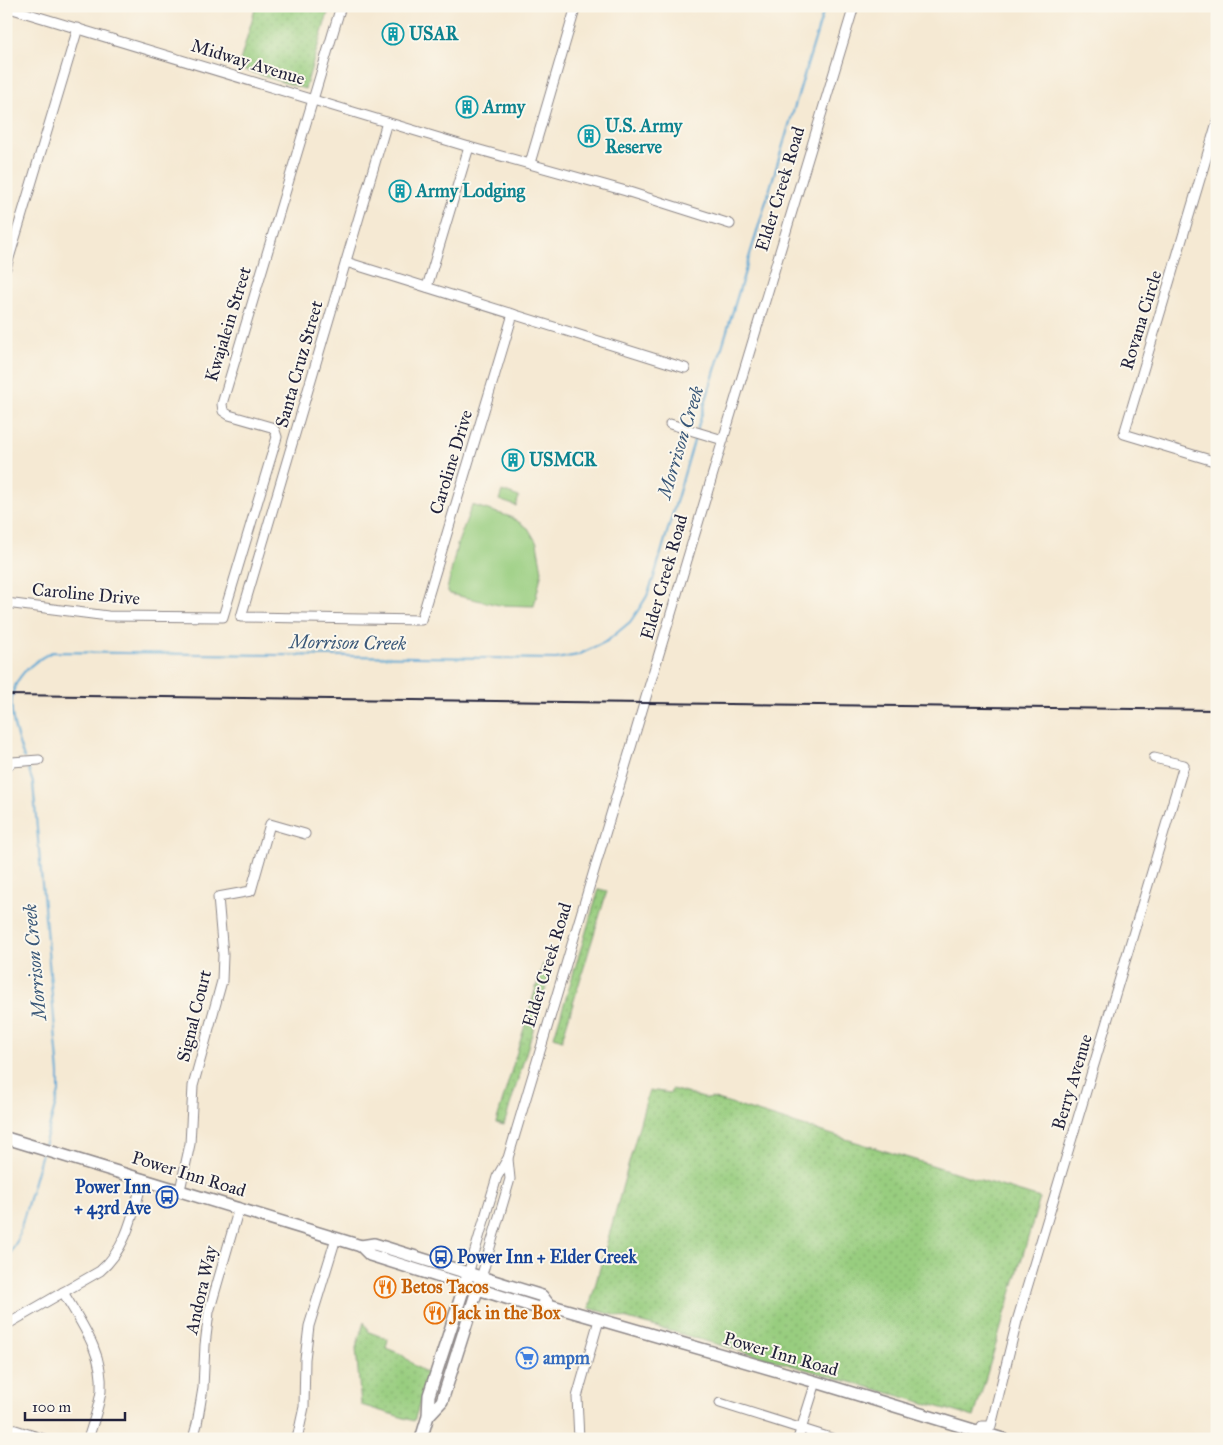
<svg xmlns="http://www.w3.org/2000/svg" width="1223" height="1445" viewBox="0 0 1223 1445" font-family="'IM FELL Great Primer',serif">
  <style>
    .grass { fill: url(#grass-dots); stroke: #5d785d }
    .pitch { fill: #98cd7f; stroke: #5d785d }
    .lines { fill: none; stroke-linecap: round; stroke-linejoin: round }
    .stream { stroke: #5ba7d4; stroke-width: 2 }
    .minor-casing { stroke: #8c8687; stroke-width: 11 }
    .major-casing { stroke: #8c8687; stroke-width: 14 }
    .minor { stroke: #fff; stroke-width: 9 }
    .major { stroke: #fff; stroke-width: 11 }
    .rail { stroke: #22223b; stroke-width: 2 }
    .labels { text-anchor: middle; stroke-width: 4; stroke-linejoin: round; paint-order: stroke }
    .culture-label { font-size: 18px; font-weight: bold; fill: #0d838f; stroke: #fbf7ec; text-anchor: start }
    .street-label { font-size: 18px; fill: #22223b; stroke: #fbf7ec }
    .transit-label { font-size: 18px; font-weight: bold; fill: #164399; stroke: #fbf7ec; text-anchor: end }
    .food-label { font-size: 18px; font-weight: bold; fill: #c56008; stroke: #fbf7ec; text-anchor: start }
    .shop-label { font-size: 18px; font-weight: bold; fill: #366cbe; stroke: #fbf7ec; text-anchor: start }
    .water-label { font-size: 19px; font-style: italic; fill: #395778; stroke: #fbf7ec }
  </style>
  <defs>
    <pattern id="grass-dots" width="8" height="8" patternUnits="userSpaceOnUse" patternTransform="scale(1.25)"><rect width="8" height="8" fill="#98cd7f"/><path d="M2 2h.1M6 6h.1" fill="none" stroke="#83b06f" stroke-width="1.8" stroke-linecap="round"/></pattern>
  </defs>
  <rect width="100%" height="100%" fill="#fbf7ec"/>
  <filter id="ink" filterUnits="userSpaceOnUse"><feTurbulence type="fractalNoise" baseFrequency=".02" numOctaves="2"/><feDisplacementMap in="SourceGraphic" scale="10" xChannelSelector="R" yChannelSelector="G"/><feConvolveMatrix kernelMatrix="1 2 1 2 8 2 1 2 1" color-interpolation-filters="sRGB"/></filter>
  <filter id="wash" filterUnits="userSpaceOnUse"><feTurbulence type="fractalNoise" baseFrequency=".0096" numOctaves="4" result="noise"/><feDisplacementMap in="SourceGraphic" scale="20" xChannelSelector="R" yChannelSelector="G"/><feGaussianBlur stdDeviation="1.12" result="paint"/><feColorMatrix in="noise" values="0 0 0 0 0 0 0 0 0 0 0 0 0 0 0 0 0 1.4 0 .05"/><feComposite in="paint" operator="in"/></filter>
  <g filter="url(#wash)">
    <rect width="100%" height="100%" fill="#f5e9d3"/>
    <!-- grass -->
    <g class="grass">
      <polygon points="256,6 330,6 305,89 238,68"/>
      <polygon points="599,889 607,891 562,1040 554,1037"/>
      <polygon points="543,964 552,968 504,1125 496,1123"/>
      <polygon points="672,1089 707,1099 711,1098 1040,1198 974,1417 589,1308 649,1090 670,1093"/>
      <polygon points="364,1322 369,1332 388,1339 386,1348 401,1354 415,1366 429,1374 414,1421 361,1405 356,1348"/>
    </g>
    <!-- pitch -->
    <g class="pitch">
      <polygon points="502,491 519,497 516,506 499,500"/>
      <polygon points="472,505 511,517 528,528 537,543 542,571 534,606 499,605 450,594 447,590 457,545"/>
    </g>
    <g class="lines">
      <!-- stream -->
      <g class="stream">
        <polyline points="697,430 825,6"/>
        <path d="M24,758C7,709 0,678 52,652L556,659L578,655L607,641L630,622L639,609L647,596L654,577L696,434"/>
        <polyline points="27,765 33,783 59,1074 59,1092 44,1146"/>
        <polyline points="6,1261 17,1241 42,1153"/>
      </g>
    </g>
  </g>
  <g filter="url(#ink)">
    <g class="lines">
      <!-- minor casing -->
      <g class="minor-casing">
        <g id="minor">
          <polyline points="6,7 469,147 626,191 730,224"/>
          <polyline points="387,122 241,617 421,620 513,314"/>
          <polyline points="1217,122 1124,434 1217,462"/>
          <polyline points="530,163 576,6"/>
          <polyline points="346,262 685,368"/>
          <polyline points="6,268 78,28"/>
          <polyline points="427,287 469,147"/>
          <polyline points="670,424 723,440"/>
          <polyline points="6,603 108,616 223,617 277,437 275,431 271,427 229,415 223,411 222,404 341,6"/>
          <polyline points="6,769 12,762 39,760"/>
          <polyline points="180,1190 190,1144 193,1086 222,981 223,955 218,897 251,891 270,824 305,834"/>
          <polyline points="468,1274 497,1177 508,1158 723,440 854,6"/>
          <polyline points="481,1278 510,1179 508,1159"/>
          <path d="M63,1292C81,1323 104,1353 101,1391C99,1407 93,1423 88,1439"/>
          <path d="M6,1325L100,1271C128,1247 133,1212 143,1179"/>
          <polyline points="720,1403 834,1439"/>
          <polyline points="6,1427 44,1439"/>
          <polyline points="980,1432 982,1426 991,1426 1017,1321 1184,765 1154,758"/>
          <polyline points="193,1439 197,1424 203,1388 205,1345 209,1312 239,1208"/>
          <polyline points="297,1439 304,1407 305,1359 309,1326 336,1238"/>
          <polyline points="579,1439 577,1397 599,1320"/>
          <polyline points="798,1439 816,1382"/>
        </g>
      </g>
      <!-- major casing -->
      <g class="major-casing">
        <g id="major">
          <polyline points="6,1138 361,1246 374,1244 542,1296 549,1305"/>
          <polyline points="361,1246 370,1255 538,1308 549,1305 816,1382 1003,1439"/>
          <polyline points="428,1416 442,1401 479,1284"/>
          <polyline points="421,1439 428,1416 429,1395 467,1278"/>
        </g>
      </g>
      <!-- minor -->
      <use href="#minor" class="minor"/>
      <!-- major -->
      <use href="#major" class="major"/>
      <!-- rail -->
      <polyline class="rail" points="6,695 1217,710"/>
    </g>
  </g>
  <!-- icons -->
  <defs>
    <g id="building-ring" transform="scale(1.125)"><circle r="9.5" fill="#fbf7ec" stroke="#0f9aa8" stroke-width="1.5"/><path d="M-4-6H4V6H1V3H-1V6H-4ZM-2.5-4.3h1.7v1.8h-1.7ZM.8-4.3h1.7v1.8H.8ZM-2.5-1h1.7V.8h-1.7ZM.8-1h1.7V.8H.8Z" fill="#0f9aa8"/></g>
    <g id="bus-ring" transform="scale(1.125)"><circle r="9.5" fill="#fbf7ec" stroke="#1a4fb4" stroke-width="1.5"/><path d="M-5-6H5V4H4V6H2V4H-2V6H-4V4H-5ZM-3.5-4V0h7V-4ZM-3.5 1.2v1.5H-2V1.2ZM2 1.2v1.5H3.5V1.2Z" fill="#1a4fb4"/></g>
    <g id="restaurant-ring" transform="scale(1.125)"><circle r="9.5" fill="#fbf7ec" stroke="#e8710a" stroke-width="1.5"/><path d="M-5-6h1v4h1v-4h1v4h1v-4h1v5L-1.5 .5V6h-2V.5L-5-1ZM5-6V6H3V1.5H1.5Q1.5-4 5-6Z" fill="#e8710a"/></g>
    <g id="supermarket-ring" transform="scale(1.125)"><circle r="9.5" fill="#fbf7ec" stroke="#3f7fe0" stroke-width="1.5"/><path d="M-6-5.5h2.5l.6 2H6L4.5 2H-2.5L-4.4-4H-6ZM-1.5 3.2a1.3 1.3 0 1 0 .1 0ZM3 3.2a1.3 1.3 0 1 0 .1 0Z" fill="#3f7fe0"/></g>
  </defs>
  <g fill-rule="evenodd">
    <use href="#building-ring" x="393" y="34"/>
    <use href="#building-ring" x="467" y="107"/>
    <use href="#building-ring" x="589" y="136"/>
    <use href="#building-ring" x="400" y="191"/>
    <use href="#building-ring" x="513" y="460"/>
    <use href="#bus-ring" x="167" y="1197"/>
    <use href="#bus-ring" x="441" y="1257"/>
    <use href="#restaurant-ring" x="385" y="1287"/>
    <use href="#restaurant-ring" x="435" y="1313"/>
    <use href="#supermarket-ring" x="527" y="1358"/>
  </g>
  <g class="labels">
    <!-- culture labels -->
    <g class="culture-label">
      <text x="409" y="40">USAR</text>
      <text x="483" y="113">Army</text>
      <text x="605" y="132">U.S. Army<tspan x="605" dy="21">Reserve</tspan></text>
      <text x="416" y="197">Army Lodging</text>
      <text x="529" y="466">USMCR</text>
    </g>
    <!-- street labels -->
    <g class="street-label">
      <text transform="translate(248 62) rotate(17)" y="6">Midway Avenue</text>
      <text transform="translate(780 189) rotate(-73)" y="6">Elder Creek Road</text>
      <text transform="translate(1141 320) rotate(-73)" y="6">Rovana Circle</text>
      <text transform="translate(228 324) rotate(-73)" y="6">Kwajalein Street</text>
      <text transform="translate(299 364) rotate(-74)" y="6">Santa Cruz Street</text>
      <text transform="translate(451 462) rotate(-73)" y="6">Caroline Drive</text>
      <text transform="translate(664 577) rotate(-74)" y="6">Elder Creek Road</text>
      <text transform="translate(86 594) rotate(5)" y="6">Caroline Drive</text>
      <text transform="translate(547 965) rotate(-73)" y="6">Elder Creek Road</text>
      <text transform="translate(194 1016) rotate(-76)" y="6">Signal Court</text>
      <text transform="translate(1072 1082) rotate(-73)" y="6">Berry Avenue</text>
      <text transform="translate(189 1174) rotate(17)" y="6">Power Inn Road</text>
      <text transform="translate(201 1290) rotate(-77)" y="6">Andora Way</text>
      <text transform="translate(781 1354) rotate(16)" y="6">Power Inn Road</text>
    </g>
    <!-- transit labels -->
    <g class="transit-label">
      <text x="151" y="1193">Power Inn<tspan x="151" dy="21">+ 43rd Ave</tspan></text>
      <text x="457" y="1263" text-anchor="start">Power Inn + Elder Creek</text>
    </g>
    <!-- food labels -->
    <g class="food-label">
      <text x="401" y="1293">Betos Tacos</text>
      <text x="451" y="1319">Jack in the Box</text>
    </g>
    <!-- shop labels -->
    <g class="shop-label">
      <text x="543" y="1364">ampm</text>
    </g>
    <!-- water labels -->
    <g class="water-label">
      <text transform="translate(680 442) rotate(-73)" y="7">Morrison Creek</text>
      <text transform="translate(348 642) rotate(1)" y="7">Morrison Creek</text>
      <text transform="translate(34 962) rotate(-95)" y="7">Morrison Creek</text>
    </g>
  </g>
  <!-- margin -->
  <rect width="1223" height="1445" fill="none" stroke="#fbf7ec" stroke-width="25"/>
  <!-- scale -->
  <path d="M25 1412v8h100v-8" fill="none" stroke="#22223b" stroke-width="2.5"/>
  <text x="32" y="1412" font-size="15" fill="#22223b" stroke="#fbf7ec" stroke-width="4" paint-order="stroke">100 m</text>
</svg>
